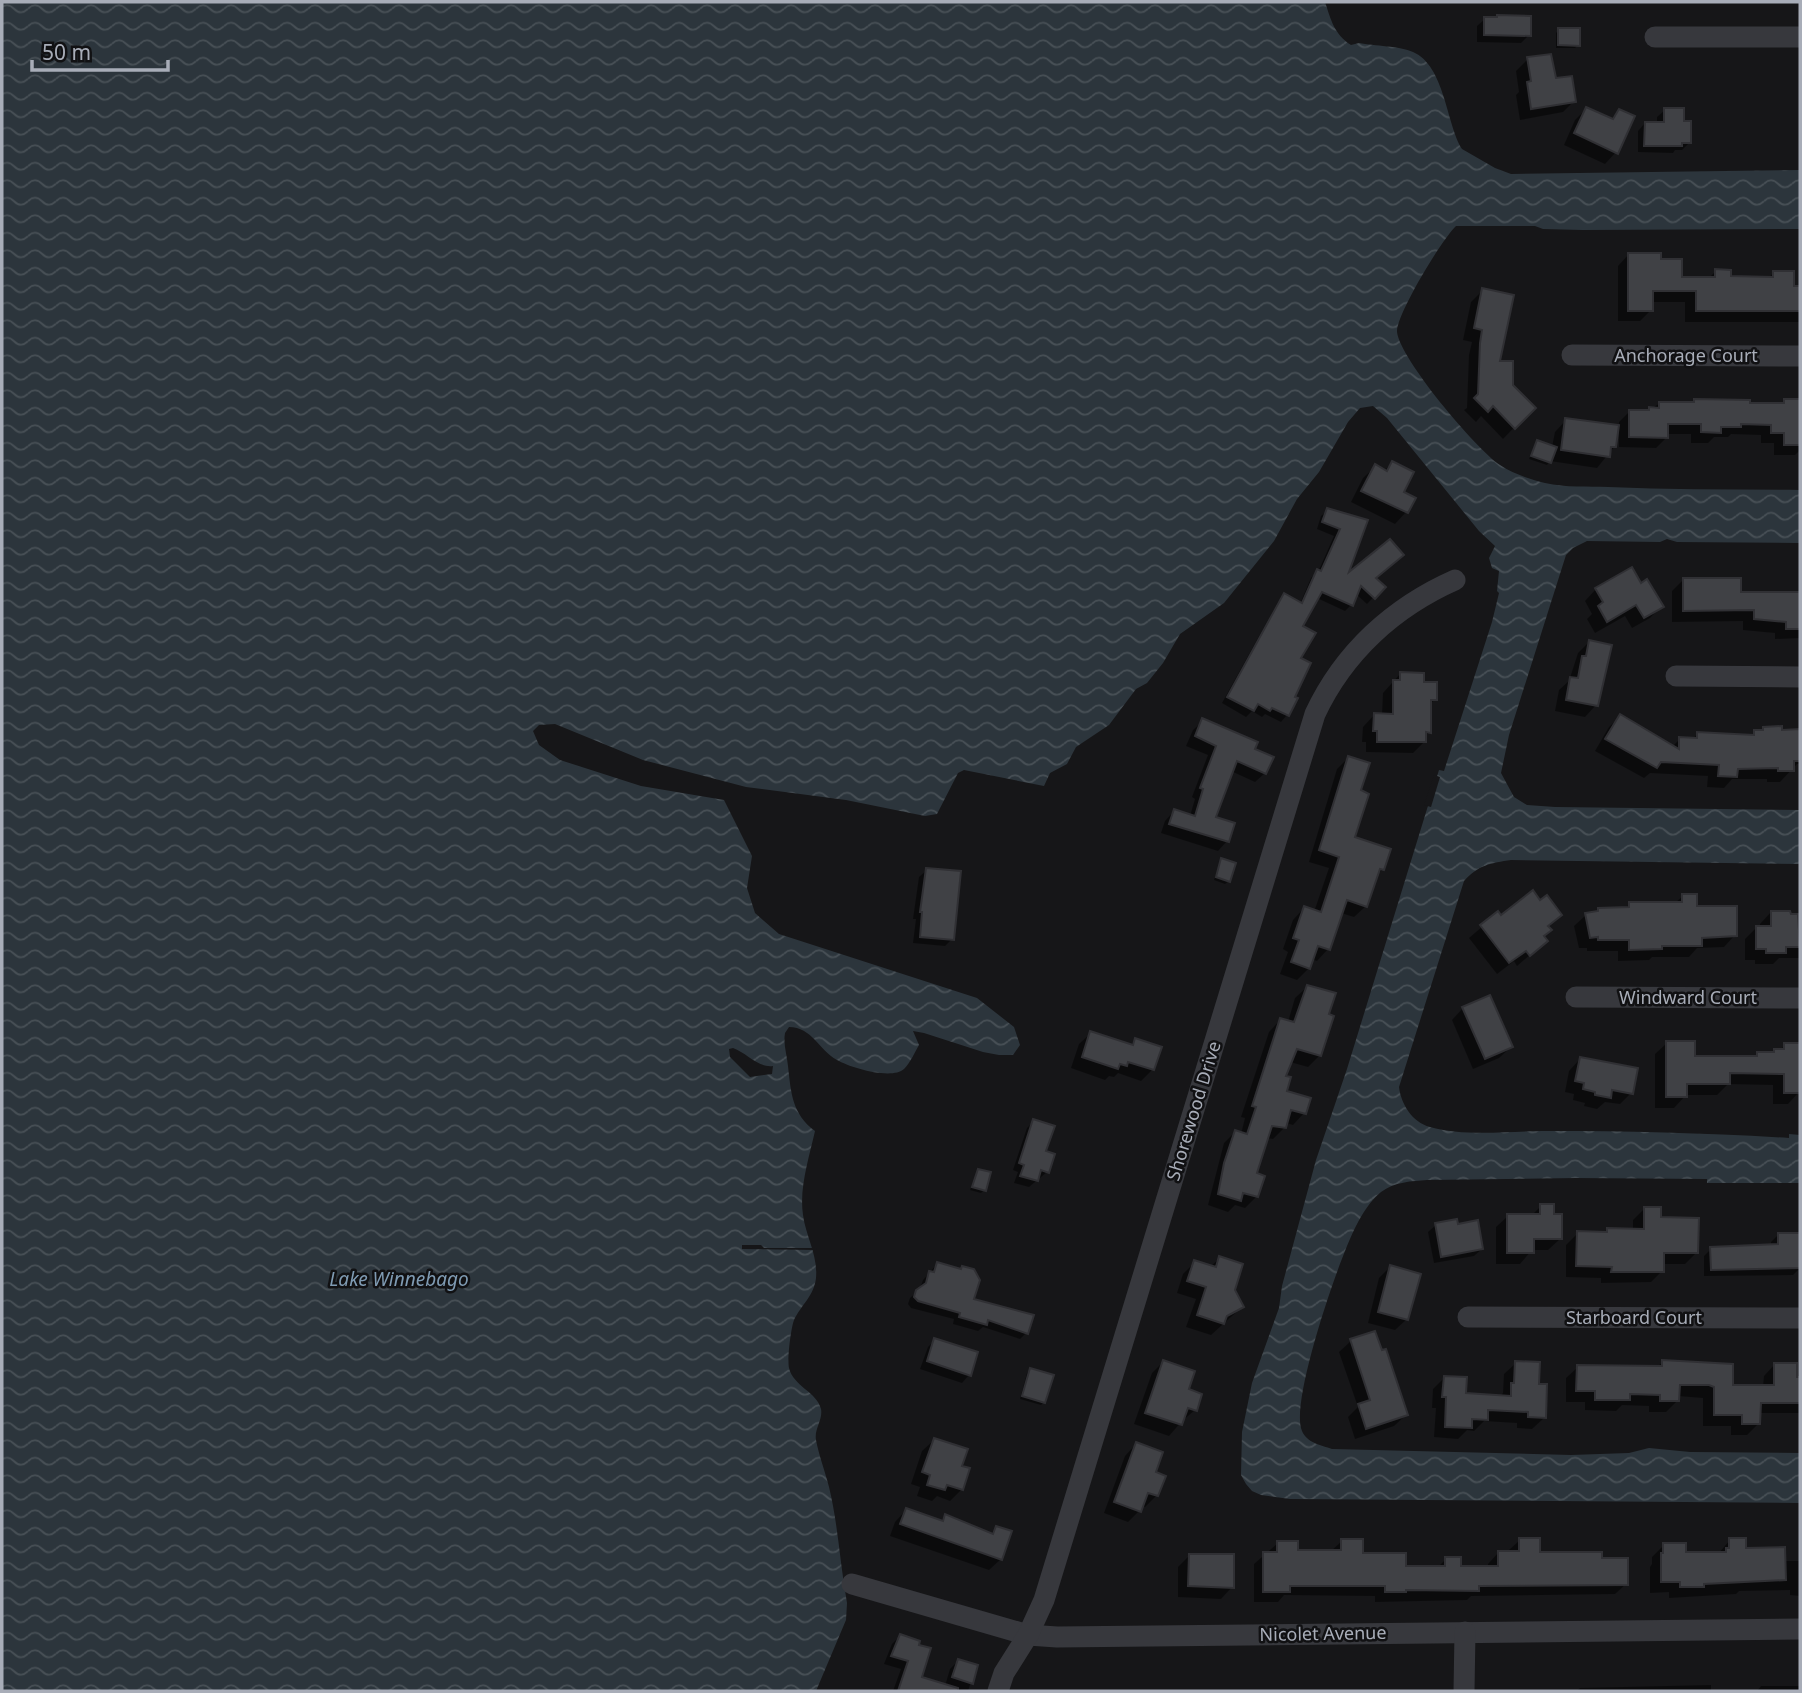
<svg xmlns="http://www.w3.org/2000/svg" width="1802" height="1693" viewBox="0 0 1802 1693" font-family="'Noto Sans',sans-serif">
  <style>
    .water { fill: url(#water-waves); fill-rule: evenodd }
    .pier { fill: #161618 }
    .shadow { fill: #0007 }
    .building { fill: #404145; stroke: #303034; stroke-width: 2 }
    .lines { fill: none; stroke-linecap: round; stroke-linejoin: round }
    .street { stroke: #37383d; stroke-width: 21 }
    .labels { text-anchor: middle; stroke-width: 5; stroke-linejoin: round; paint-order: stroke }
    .street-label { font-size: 18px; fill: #a8adb8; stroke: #111113 }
    .water-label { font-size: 19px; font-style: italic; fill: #7f9bb3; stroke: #111113 }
  </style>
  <defs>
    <pattern id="water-waves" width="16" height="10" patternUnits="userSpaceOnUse" patternTransform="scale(1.75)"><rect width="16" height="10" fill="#2c353c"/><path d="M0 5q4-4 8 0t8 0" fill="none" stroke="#485056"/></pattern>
  </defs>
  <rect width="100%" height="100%" fill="#161618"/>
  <!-- water -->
  <path class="water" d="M2,2H1325C1331,20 1334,34 1351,45L1359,43C1374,46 1400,46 1413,52C1445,66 1446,123 1462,149L1495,168L1511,174L1800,170V229L1583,230L1543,229L1535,226H1456C1442,239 1396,315 1397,332C1400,359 1476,449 1500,465C1513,474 1530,479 1545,483C1566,488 1587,486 1608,487C1672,490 1736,489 1800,490V543L1677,542L1667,539L1660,542L1587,541L1573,548L1566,555L1509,735L1501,773L1514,797L1527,805L1555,807L1800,810V864L1511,860C1491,863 1478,865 1464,881L1399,1087C1401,1104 1412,1122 1430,1127C1463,1137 1512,1131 1547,1131C1628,1131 1709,1133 1789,1138V1134L1800,1135V1183H1707V1179L1576,1178L1427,1180C1412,1181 1394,1182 1381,1192C1371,1200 1362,1214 1356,1226C1340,1256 1289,1403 1302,1431C1307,1443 1321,1445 1332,1449L1571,1455L1629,1453L1649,1448L1690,1452L1800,1453V1503L1290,1499L1261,1495L1252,1491L1246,1484L1241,1475L1242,1432L1252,1383L1279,1308L1282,1286L1316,1160L1347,1069L1439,770L1444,771L1492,622L1499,593L1497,591L1499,571L1492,568L1489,558L1495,546L1479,531L1387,418L1373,406L1360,408L1348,422L1319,472L1297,499L1274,541L1224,603L1180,634L1163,663L1147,683L1136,689L1109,725L1076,747L1067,764L1050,773L1044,786L964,770L958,773L937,814L925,816L846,800L746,787L643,760L555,724L539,725L533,731L539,745L560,760L641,786L724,800L752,856L747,888L755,913L779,934L977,998L1014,1027L1020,1045L1013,1055H999L983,1052L924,1033L913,1031L919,1045C915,1052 910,1063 904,1069C892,1080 851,1068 837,1060C819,1050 812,1027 789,1027L785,1033C783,1044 787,1055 788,1066C791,1093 792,1114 815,1131C809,1158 799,1188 803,1215C806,1237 818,1255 816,1278C814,1296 801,1305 794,1320C791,1328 787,1359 789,1368C793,1386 817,1392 821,1409C823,1420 814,1429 816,1440C819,1456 825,1471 829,1487C838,1524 840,1564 847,1603L846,1620L816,1691H2ZM733,1048C747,1053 758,1068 773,1066L772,1074L750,1077L730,1057L729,1049Z"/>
  <!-- pier -->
  <g class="pier">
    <polygon points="1434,775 1440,777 1431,807 1424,805"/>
    <polygon points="742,1245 761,1245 764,1248 816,1248 817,1250 742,1249"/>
  </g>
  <!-- shadow -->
  <g class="shadow">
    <polygon points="1485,19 1529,35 1521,43 1477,42 1477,26"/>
    <polygon points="1559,30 1578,45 1575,48 1556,48 1556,33"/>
    <polygon points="1528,59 1554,80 1574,101 1563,112 1520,120 1516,95 1519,92 1516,71"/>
    <polygon points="1586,109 1610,120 1619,111 1616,152 1605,164 1564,145 1575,120"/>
    <polygon points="1665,110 1682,122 1689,143 1682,150 1675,150 1673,153 1638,152 1638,131 1645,123 1657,124 1657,117"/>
    <polygon points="1629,254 1659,261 1680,278 1708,279 1716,271 1730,278 1768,279 1773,273 1792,287 1800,287 1800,322 1685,322 1685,302 1651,302 1651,310 1640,321 1618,321 1618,266"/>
    <polygon points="1483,290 1498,363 1511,385 1533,408 1503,439 1481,416 1476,422 1464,410 1467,408 1469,355 1472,342 1463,340 1471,302"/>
    <polygon points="1695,401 1748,404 1782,404 1785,401 1800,401 1800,450 1795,455 1774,455 1774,443 1761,443 1761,435 1731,434 1728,437 1714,437 1708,443 1691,443 1691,434 1666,434 1666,438 1656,448 1619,447 1619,422 1630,411 1647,412 1660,403 1692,404"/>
    <polygon points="1566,420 1614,447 1597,468 1550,461 1547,465 1529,459 1537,442 1552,447 1555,432"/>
    <polygon points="1392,463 1402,493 1413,498 1406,512 1395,524 1351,502 1363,478 1375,467 1384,471"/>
    <polygon points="1328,510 1366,522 1345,578 1374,579 1383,587 1367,604 1356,594 1351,605 1345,611 1317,598 1300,626 1299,659 1293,697 1296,699 1287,715 1281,722 1265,714 1262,717 1252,711 1246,717 1222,703 1278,602 1285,595 1300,604 1311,578 1319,570 1334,536 1317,529 1321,516"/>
    <polygon points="1683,580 1739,593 1800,594 1800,638 1775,639 1775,633 1743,630 1743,621 1672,622 1672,591"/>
    <polygon points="1640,585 1661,606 1650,618 1632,628 1625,616 1595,633 1587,619 1592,614 1585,601 1596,589"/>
    <polygon points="1589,642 1596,705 1585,717 1555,711 1559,690 1569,681 1578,653"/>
    <polygon points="1400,674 1422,683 1435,699 1429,705 1429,732 1424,737 1424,742 1413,753 1366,752 1366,742 1362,742 1363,727 1374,715 1382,715 1383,693"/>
    <polygon points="1621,716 1672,747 1680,739 1692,740 1698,733 1750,737 1764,728 1780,732 1800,731 1800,764 1797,764 1780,782 1767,782 1767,779 1732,779 1724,788 1707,787 1708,776 1650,773 1644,778 1595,751 1609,727"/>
    <polygon points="1203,721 1253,750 1265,773 1255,782 1231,771 1214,818 1227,841 1218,851 1161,833 1165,821 1174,811 1190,816 1195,799 1192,797 1208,755 1186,746 1193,730"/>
    <polygon points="1348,758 1359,792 1353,838 1383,869 1375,877 1366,906 1354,917 1341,913 1328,949 1317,961 1312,959 1309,968 1297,980 1280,974 1288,952 1283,949 1293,920 1304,908 1314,912 1329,868 1309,862 1337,769"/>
    <polygon points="1222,860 1229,881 1225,884 1214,880"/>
    <polygon points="927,870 952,939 945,946 913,943 916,919 913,919 919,877"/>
    <polygon points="1683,896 1695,907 1735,935 1724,947 1697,948 1689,957 1652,957 1649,960 1618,961 1618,951 1587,951 1587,948 1579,948 1574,926 1586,915 1595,913 1598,910 1624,909 1630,904 1675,903"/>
    <polygon points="1540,903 1560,915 1547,927 1542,937 1546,941 1517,966 1514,961 1497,974 1469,938 1497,914 1500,918"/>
    <polygon points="1771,912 1800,926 1800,958 1779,958 1773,964 1755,964 1755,960 1745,960 1745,939 1757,927 1760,927 1760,924"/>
    <polygon points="1307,987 1327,1016 1320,1055 1308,1067 1290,1062 1284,1077 1285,1092 1304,1113 1293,1125 1286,1123 1285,1127 1273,1139 1266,1138 1255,1175 1257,1196 1245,1208 1235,1205 1228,1212 1208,1205 1224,1143 1235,1132 1241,1134 1245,1118 1241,1117 1269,1032 1280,1020 1288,1022 1295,998"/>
    <polygon points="1463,1008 1511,1047 1499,1058 1473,1069 1452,1020"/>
    <polygon points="1091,1033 1130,1046 1135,1040 1153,1069 1141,1081 1118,1073 1114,1077 1109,1076 1105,1080 1071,1068 1079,1044"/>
    <polygon points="1667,1043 1693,1058 1754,1058 1758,1054 1771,1054 1775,1051 1779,1051 1785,1045 1800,1045 1799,1092 1788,1104 1773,1104 1773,1085 1728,1084 1717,1095 1686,1095 1674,1108 1655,1108 1655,1054"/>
    <polygon points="1580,1059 1631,1093 1620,1104 1605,1102 1597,1109 1584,1106 1585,1103 1573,1100 1574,1094 1565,1092 1569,1071"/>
    <polygon points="1034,1121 1044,1152 1047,1172 1029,1187 1014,1183 1018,1172 1013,1170 1027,1128"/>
    <polygon points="978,1171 984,1190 981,1193 970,1190"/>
    <polygon points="1541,1206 1552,1216 1560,1239 1548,1250 1532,1250 1520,1264 1496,1264 1496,1227 1508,1216 1531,1216"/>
    <polygon points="1645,1208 1697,1252 1685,1264 1662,1264 1662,1271 1651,1282 1601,1283 1601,1278 1566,1277 1566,1245 1578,1233 1604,1233 1607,1230 1633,1230 1633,1220"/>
    <polygon points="1436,1225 1482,1249 1474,1256 1434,1263 1428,1232"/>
    <polygon points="1778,1235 1800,1235 1800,1268 1793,1275 1704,1276 1704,1256 1711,1249 1771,1246 1771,1242"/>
    <polygon points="1220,1258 1242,1307 1211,1335 1186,1327 1196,1299 1177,1293 1183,1274 1195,1262 1210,1267"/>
    <polygon points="937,1264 972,1300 1026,1333 1020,1339 983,1327 978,1331 953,1324 954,1319 911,1308 908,1304 910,1298 920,1289 923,1280"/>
    <polygon points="1390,1267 1407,1319 1395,1330 1368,1323 1379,1278"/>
    <polygon points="935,1340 969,1375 962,1383 920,1369 928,1347"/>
    <polygon points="1351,1341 1406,1415 1394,1426 1355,1439 1348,1417 1358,1407 1339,1352"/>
    <polygon points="1163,1362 1186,1391 1195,1410 1182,1421 1169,1436 1134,1424 1152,1373"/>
    <polygon points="1663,1362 1731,1386 1763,1387 1764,1376 1775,1364 1795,1379 1800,1379 1800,1413 1759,1413 1759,1423 1747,1435 1731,1435 1731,1426 1703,1426 1703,1398 1678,1396 1678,1400 1666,1412 1649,1412 1649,1406 1622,1405 1616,1411 1585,1410 1585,1402 1566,1402 1566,1378 1578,1367 1657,1367"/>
    <polygon points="1516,1363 1538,1385 1544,1418 1532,1429 1517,1428 1517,1423 1484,1421 1474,1431 1467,1430 1458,1439 1434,1437 1436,1408 1432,1408 1433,1389 1444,1378 1464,1395 1500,1397 1503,1393 1504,1374"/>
    <polygon points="1030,1370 1044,1402 1041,1405 1020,1399 1027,1373"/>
    <polygon points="934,1440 960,1467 962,1489 950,1501 937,1496 932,1501 917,1496 920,1487 911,1484 922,1451"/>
    <polygon points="1136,1444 1153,1473 1157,1495 1145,1507 1141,1505 1139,1511 1128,1522 1104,1513 1125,1456"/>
    <polygon points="906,1510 940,1522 945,1516 990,1534 997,1528 1001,1559 989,1570 890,1536 895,1522"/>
    <polygon points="1520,1540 1539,1553 1600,1560 1626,1584 1615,1594 1471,1596 1467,1600 1375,1602 1375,1596 1284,1595 1278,1602 1254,1602 1254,1564 1278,1543 1297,1552 1331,1551 1342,1541 1361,1555 1405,1568 1437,1568 1446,1559 1459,1568 1488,1568 1488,1564 1498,1553 1509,1553 1509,1550"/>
    <polygon points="1730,1540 1744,1550 1784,1561 1800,1561 1800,1596 1790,1595 1790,1590 1739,1591 1736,1594 1669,1598 1669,1592 1650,1593 1650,1567 1652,1564 1652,1557 1664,1545 1684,1554 1718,1554"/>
    <polygon points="1189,1556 1232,1587 1221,1599 1178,1597 1178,1567"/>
    <polygon points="900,1636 920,1678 945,1686 950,1669 958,1661 976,1666 968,1691 893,1691 901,1669 884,1664 892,1644"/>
    <polygon points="1711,1685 1711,1690 1758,1690 1761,1686 1800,1686 1800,1691 1577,1691 1580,1688"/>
  </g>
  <!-- building -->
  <g class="building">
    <polygon points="1497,15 1531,16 1531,36 1484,35 1484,17 1497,17"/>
    <polygon points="1558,28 1580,28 1580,46 1558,45"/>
    <polygon points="1551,54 1556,78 1572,76 1576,102 1531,109 1527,82 1531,81 1527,57"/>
    <polygon points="1586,107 1613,119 1619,109 1635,116 1618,154 1574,133"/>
    <polygon points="1664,108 1684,108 1684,121 1691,121 1691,143 1682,143 1682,146 1644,146 1645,122 1664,122"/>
    <polygon points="1628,253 1661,253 1661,259 1682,259 1682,277 1715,277 1715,269 1731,270 1731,276 1773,277 1773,271 1794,271 1794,286 1800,286 1800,311 1696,311 1696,291 1653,291 1653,311 1628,311"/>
    <polygon points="1482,288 1514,295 1500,361 1513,361 1513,385 1536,408 1515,429 1493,406 1488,412 1474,398 1478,394 1480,343 1482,330 1474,328"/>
    <polygon points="1694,399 1750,400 1750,403 1784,403 1784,399 1800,399 1800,445 1784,445 1784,433 1771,433 1771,425 1741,424 1741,427 1721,427 1721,433 1701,432 1701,424 1668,424 1668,438 1629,437 1629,410 1649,410 1649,407 1659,408 1659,402 1694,402"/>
    <polygon points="1565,418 1619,425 1616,447 1611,447 1610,457 1561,450"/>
    <polygon points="1537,440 1557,447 1551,463 1531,456"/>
    <polygon points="1392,461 1414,472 1404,492 1416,498 1408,513 1361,491 1375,464 1387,471"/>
    <polygon points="1327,508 1368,520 1349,572 1390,539 1404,555 1376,578 1386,587 1375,599 1361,586 1353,606 1322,592 1303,626 1316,633 1301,658 1311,663 1295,697 1298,698 1289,716 1272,708 1270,711 1258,704 1254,711 1227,697 1284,593 1302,603 1317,569 1321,571 1340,529 1322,522"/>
    <polygon points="1632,567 1641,583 1647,579 1664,607 1644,618 1636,605 1607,622 1598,606 1603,602 1595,588"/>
    <polygon points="1683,578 1741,578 1741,592 1800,592 1800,629 1786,629 1786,622 1754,619 1754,610 1683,611"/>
    <polygon points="1589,640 1612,645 1598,706 1566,700 1570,677 1578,678 1582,656 1586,656"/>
    <polygon points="1400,672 1424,673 1424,682 1437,682 1437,700 1431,700 1431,733 1426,732 1426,742 1377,742 1377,731 1373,731 1374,713 1393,714 1393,680 1400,680"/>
    <polygon points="1620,714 1679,749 1679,737 1697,738 1697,732 1754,735 1754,730 1763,730 1763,727 1782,726 1782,730 1800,729 1800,761 1794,761 1794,771 1778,771 1778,768 1738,769 1737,777 1718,776 1719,765 1661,762 1657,768 1605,739"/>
    <polygon points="1202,718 1258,742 1255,749 1274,757 1266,774 1237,761 1216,817 1235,823 1229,842 1169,824 1174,809 1195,816 1203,789 1200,788 1216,746 1195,736"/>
    <polygon points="1348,756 1370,763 1361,790 1369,794 1355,837 1391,849 1384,870 1380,869 1367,907 1347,900 1330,950 1318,946 1310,969 1291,962 1299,940 1293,938 1304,906 1321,912 1339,857 1319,850"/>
    <polygon points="1221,858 1236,863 1230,882 1216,877"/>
    <polygon points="926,868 961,871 954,940 920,937 922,912 920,912"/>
    <polygon points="1533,890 1540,900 1547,895 1562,915 1548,926 1552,930 1544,936 1548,941 1530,956 1526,951 1509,963 1480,925 1498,911 1501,915"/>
    <polygon points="1682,894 1697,894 1697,906 1737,906 1737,936 1702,938 1702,946 1662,946 1662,949 1629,950 1629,940 1598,940 1598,937 1590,938 1585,913 1598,911 1598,908 1629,907 1629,902 1682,902"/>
    <polygon points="1771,911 1790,911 1791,914 1798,914 1800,947 1786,947 1786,953 1766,953 1766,949 1756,949 1756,926 1771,926"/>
    <polygon points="1307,985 1336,993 1329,1014 1334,1016 1321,1056 1297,1049 1286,1076 1291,1077 1287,1091 1311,1098 1306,1114 1291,1110 1286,1128 1272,1126 1257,1173 1265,1176 1258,1197 1243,1193 1241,1201 1218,1194 1224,1163 1235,1130 1247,1134 1256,1107 1252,1106 1280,1018 1294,1022"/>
    <polygon points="1490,995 1513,1047 1485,1059 1462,1007"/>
    <polygon points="1090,1031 1133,1045 1135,1038 1162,1047 1154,1070 1128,1062 1127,1066 1120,1064 1118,1069 1082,1057"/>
    <polygon points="1666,1041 1695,1041 1695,1056 1757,1056 1757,1052 1774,1052 1774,1049 1784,1049 1784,1043 1800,1043 1800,1093 1784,1093 1784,1074 1730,1073 1730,1084 1687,1084 1687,1097 1666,1097"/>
    <polygon points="1580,1057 1638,1068 1633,1094 1612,1090 1611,1098 1595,1095 1595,1092 1583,1089 1584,1083 1575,1081"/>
    <polygon points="1033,1119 1055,1126 1046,1151 1055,1154 1049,1173 1041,1170 1038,1181 1020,1176 1024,1165 1019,1163"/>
    <polygon points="978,1169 991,1172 986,1191 972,1187"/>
    <polygon points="1540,1204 1554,1204 1554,1214 1562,1214 1562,1239 1534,1239 1534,1253 1507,1253 1507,1214 1540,1214"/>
    <polygon points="1644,1207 1661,1207 1661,1217 1699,1218 1698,1253 1664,1253 1664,1272 1611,1272 1612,1267 1576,1266 1577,1231 1607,1232 1607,1228 1644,1229"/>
    <polygon points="1457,1219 1458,1224 1478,1220 1483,1249 1441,1257 1435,1223"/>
    <polygon points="1778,1233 1800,1233 1800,1268 1711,1270 1710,1247 1778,1244"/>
    <polygon points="1219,1256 1243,1264 1235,1290 1244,1307 1227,1316 1224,1324 1197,1315 1206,1287 1187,1281 1194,1260 1216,1267"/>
    <polygon points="937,1262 961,1269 962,1266 974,1269 980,1280 974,1299 1034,1315 1028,1334 988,1320 987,1325 959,1317 960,1313 918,1301 914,1297 916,1290 926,1283 929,1271 934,1272"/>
    <polygon points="1390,1265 1421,1274 1408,1320 1378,1312"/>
    <polygon points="1375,1331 1382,1350 1386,1349 1408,1415 1366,1429 1358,1404 1370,1400 1350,1339"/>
    <polygon points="934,1338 978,1352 971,1376 927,1361"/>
    <polygon points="1163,1360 1195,1371 1189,1389 1202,1394 1197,1411 1188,1408 1182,1425 1145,1413"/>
    <polygon points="1662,1360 1733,1364 1733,1385 1774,1385 1774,1363 1797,1363 1797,1377 1800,1377 1800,1403 1761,1403 1760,1424 1742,1424 1742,1415 1714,1415 1714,1387 1709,1385 1680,1385 1679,1401 1660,1401 1660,1395 1630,1394 1630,1400 1595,1400 1595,1391 1576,1391 1577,1365 1662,1366"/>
    <polygon points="1515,1361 1540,1362 1539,1384 1547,1384 1546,1418 1528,1417 1528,1412 1488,1410 1488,1420 1472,1419 1472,1428 1445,1427 1446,1397 1442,1397 1444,1376 1467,1377 1466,1393 1511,1396 1511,1383 1514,1383"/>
    <polygon points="1030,1368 1054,1375 1045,1403 1022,1396"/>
    <polygon points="934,1438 968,1449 962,1466 970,1468 963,1490 947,1485 945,1490 927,1485 930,1475 922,1472"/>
    <polygon points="1136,1442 1163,1452 1156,1472 1166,1476 1158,1496 1148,1493 1141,1512 1114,1502"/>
    <polygon points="906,1508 943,1521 945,1514 993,1534 996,1526 1012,1531 1002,1560 900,1524"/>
    <polygon points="1519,1538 1540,1538 1540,1552 1602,1552 1602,1558 1628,1558 1628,1585 1479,1586 1479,1591 1406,1590 1406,1592 1385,1592 1385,1586 1290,1586 1290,1592 1263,1592 1263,1552 1277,1552 1277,1541 1298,1541 1298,1550 1341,1550 1341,1539 1363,1539 1363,1553 1406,1553 1406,1566 1445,1566 1445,1557 1461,1557 1461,1566 1498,1566 1498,1551 1519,1551"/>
    <polygon points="1729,1538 1746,1538 1746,1548 1785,1547 1786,1580 1704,1584 1704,1587 1680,1587 1680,1582 1661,1582 1661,1553 1663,1553 1663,1543 1686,1543 1686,1552 1726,1552 1726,1548 1729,1548"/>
    <polygon points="1189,1554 1234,1554 1234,1588 1188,1586"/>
    <polygon points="900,1634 920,1641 919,1645 931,1648 922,1677 958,1688 958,1691 898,1691 908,1661 891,1656"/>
    <polygon points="958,1659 978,1665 973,1684 952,1677"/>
  </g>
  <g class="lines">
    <!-- street -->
    <g class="street">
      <polyline points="1655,37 1800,37"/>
      <polyline points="1572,355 1800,356"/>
      <polyline points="1676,676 1800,677"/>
      <polyline points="1576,997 1800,998"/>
      <polyline points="1468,1317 1800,1318"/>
      <polyline points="852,1584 1028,1635 1057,1637 1800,1629"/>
      <path d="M998,1691L1004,1673L1028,1635L1044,1600L1315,714C1344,652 1394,607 1455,580"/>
      <polyline points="1464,1691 1465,1632"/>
    </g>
  </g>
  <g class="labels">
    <!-- street labels -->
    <g class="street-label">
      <text x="1686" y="362">Anchorage Court</text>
      <text x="1688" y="1004">Windward Court</text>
      <text transform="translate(1194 1111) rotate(-73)" y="6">Shorewood Drive</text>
      <text x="1634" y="1324">Starboard Court</text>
      <text transform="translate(1323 1634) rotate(-1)" y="6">Nicolet Avenue</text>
    </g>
    <!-- water labels -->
    <g class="water-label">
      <text x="399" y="1286">Lake Winnebago</text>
    </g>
  </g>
  <!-- border -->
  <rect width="1802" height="1693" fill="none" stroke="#a8adb8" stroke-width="7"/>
  <!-- scale -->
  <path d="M32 60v10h136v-10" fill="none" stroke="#a8adb8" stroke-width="3.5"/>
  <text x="42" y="60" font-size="21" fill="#a8adb8" stroke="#111113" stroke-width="5" paint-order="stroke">50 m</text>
</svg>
